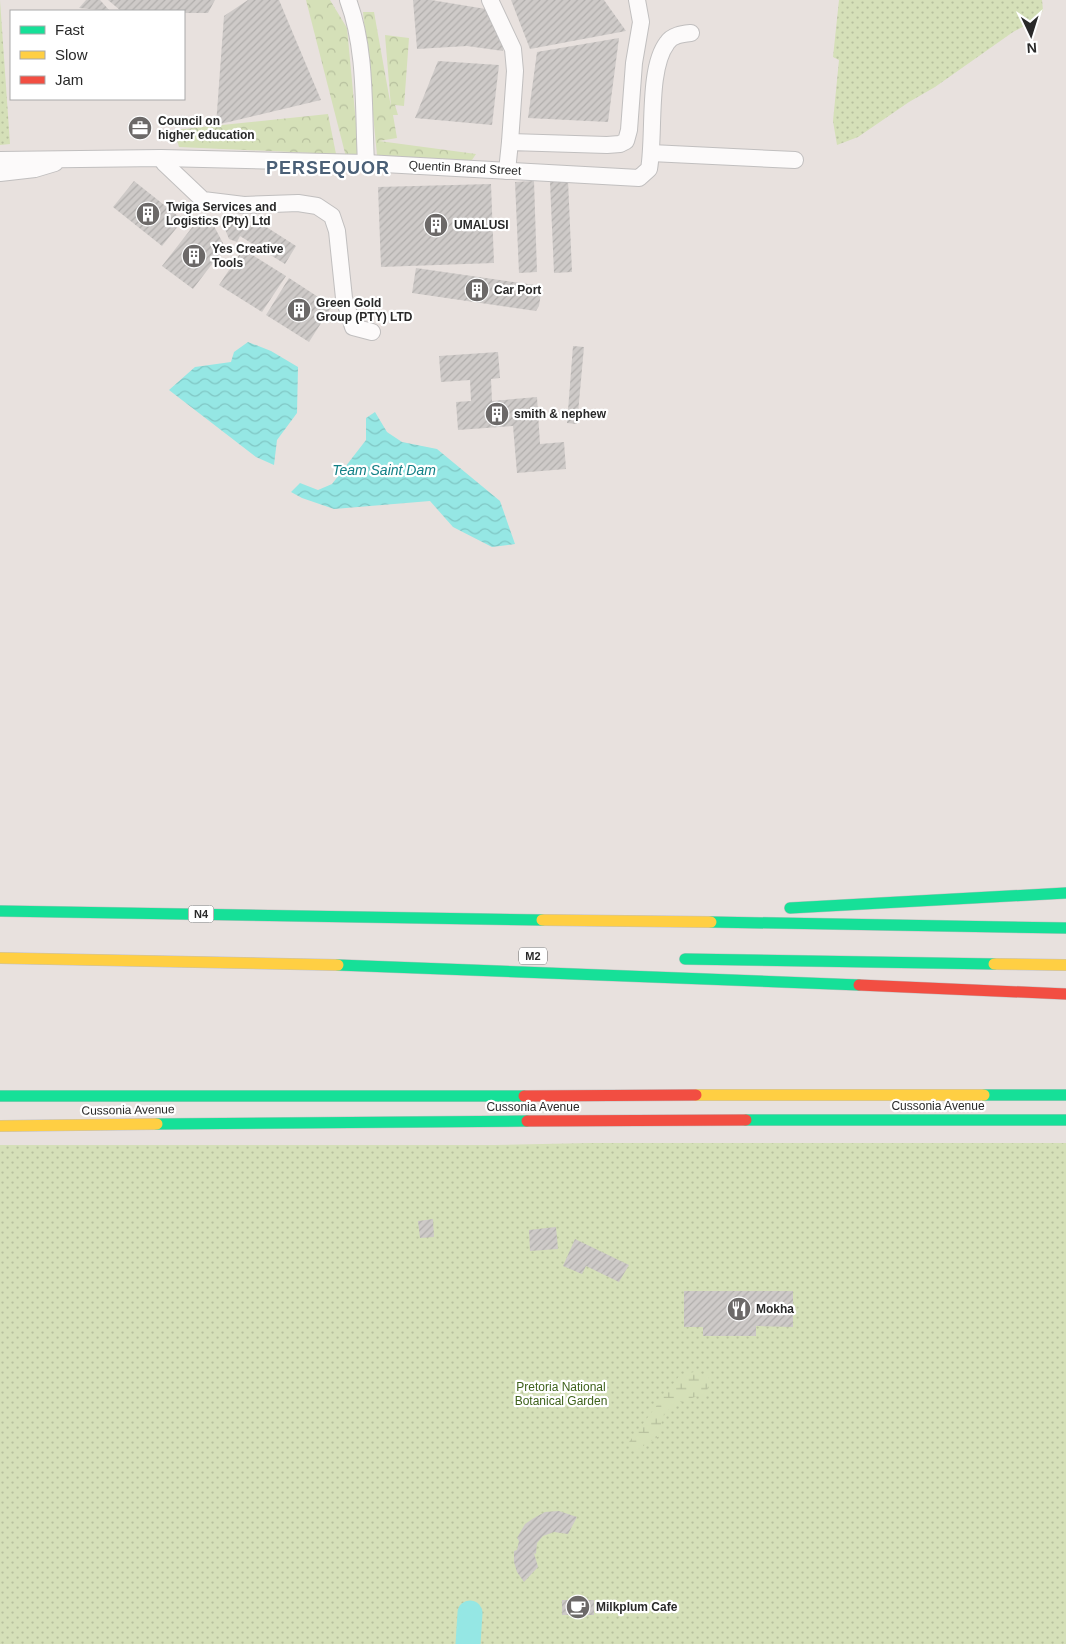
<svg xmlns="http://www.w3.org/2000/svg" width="1066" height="1644" viewBox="0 0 1066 1644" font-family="Helvetica,sans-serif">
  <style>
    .grass { fill: url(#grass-dots) }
    .forest { fill: url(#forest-crowns) }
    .wetland { fill: url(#wetland-marsh) }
    .water { fill: url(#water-waves) }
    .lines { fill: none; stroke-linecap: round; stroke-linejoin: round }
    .river { stroke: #95e7e4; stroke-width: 25 }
    .building { fill: url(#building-hatch) }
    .street-casing { stroke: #c1bfbf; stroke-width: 18 }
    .fast-casing { stroke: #c1bfbf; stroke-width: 12 }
    .slow-casing { stroke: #c1bfbf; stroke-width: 12 }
    .jam-casing { stroke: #c1bfbf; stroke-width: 12 }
    .street { stroke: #fcfafa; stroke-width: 16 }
    .fast { stroke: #16e098; stroke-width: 11 }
    .slow { stroke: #ffcf43; stroke-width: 11 }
    .jam { stroke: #f24e42; stroke-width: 11 }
    .labels { text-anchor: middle; stroke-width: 4.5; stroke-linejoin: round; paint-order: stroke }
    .shield { fill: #fff; stroke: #696969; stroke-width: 1 }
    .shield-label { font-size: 11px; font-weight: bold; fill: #292929 }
    .poi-label { font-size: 12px; font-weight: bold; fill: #292929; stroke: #fff; text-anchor: start }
    .street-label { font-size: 12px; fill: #292929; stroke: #fff }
    .park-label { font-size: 12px; fill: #3f621c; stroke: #fff }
    .water-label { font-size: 14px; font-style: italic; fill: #128086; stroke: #fff }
    .district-label { font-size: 18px; font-weight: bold; letter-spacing: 1px; fill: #4b6077; stroke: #fff }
  </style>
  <defs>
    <pattern id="grass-dots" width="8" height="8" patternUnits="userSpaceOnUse" patternTransform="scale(1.25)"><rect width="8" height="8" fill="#d5e0b8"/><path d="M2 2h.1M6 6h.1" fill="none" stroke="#b7c09e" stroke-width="1.8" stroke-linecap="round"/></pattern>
    <pattern id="forest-crowns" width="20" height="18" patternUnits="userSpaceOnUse" patternTransform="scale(1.25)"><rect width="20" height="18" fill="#d5e0b8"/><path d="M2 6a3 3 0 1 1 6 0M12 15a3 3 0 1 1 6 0" fill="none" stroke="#b7c09e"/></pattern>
    <pattern id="wetland-marsh" width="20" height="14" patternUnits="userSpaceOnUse" patternTransform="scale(1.25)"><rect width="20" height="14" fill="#d5e0b8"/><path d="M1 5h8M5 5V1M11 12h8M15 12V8" fill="none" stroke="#b7c09e"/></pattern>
    <pattern id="water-waves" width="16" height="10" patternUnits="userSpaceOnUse" patternTransform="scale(1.25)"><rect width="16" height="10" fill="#95e7e4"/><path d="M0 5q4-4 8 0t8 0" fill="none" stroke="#80c6c4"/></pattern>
    <pattern id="building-hatch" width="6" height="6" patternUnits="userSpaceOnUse" patternTransform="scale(1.25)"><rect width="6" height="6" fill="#cecac8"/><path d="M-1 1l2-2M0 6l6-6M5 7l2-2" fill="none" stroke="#b1aeac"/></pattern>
  </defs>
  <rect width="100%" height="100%" fill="#e8e1de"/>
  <!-- grass -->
  <g class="grass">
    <polygon points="0,0 10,144 0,145"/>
    <polygon points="839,0 1042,0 1043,10 1039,18 1013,32 935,87 909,102 858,137 837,145 833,121 839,60 833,57"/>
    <polygon points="589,1143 1066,1143 1066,1644 0,1644 0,1145 494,1145"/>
  </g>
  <!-- forest -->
  <g class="forest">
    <polygon points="306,0 330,0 347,28 359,155 346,157"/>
    <polygon points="363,12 374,12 391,107 385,35 409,38 404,106 395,105 398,115 393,115 397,138 379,141 476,154 470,163 377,155"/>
    <polygon points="328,114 336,154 179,147 174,130"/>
  </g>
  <!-- wetland -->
  <path class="wetland" d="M694,1372L709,1376L707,1393C677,1404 663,1401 659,1436L637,1450L629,1442L680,1375Z"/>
  <!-- water -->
  <g class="water">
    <polygon points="248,342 271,351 298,367 297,413 277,440 274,465 256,457 169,390 195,367 231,362 234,352"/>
    <polygon points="375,412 387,432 402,442 437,449 500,501 515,544 492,547 453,527 430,501 334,509 302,498 291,492 300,483 318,490 332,484 366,440 366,418"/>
  </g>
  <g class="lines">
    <!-- river -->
    <polyline class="river" points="468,1644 470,1613"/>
  </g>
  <!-- building -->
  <g class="building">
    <polygon points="86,0 100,0 110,11 79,8"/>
    <polygon points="108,0 215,0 208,13 184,13 184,11 121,11"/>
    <polygon points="248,0 279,0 321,100 216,125 224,16"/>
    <polygon points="413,0 431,0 486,9 503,39 503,51 467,46 417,49"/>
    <polygon points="511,0 604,0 626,31 530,49"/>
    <polygon points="619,38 608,122 528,118 537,52"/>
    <polygon points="438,61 499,65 492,125 415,118"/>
    <polygon points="568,180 572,272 554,273 550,182"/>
    <polygon points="134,181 183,220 162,246 113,207"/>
    <polygon points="534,181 537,272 519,273 515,182"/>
    <polygon points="491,184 494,263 381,267 378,187"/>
    <polygon points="237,216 268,228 296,246 285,264 240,236 237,242 229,239 225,229"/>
    <polygon points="215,220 215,228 225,247 193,289 162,266 197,221"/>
    <polygon points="243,249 286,276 262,312 219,285"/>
    <polygon points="416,268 542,286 539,306 536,311 412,293"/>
    <polygon points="289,278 332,306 309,342 266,315"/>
    <polygon points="573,346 584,347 577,424 567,423"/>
    <polygon points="498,352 500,378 491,379 492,401 537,397 540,444 564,442 566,469 517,473 513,426 458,430 456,402 471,401 470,380 441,382 439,356"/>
    <polygon points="433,1219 434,1237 420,1238 418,1221"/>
    <polygon points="556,1227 558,1249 530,1251 529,1230"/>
    <polygon points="575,1239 629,1265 619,1282 586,1266 582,1274 563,1266"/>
    <polygon points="684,1291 793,1291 793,1327 756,1326 756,1336 703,1336 703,1327 684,1327"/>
    <polygon points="559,1511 577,1517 568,1534 554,1532 543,1536 537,1543 536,1554 534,1553 538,1567 524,1582 517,1572 514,1562 514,1551 517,1550 519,1541 517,1538 525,1524 534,1518 545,1512"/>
    <rect x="562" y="1600" width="32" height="15"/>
  </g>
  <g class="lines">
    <!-- street casing -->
    <g class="street-casing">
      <g id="street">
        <path d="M348,0C367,51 363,109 366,163"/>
        <polyline points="490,0 513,49 515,71 510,142"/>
        <polyline points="651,153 795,160"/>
        <path d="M0,160L161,158L366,163L639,178L649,169C655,136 647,69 667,43C672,35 682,34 691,33"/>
        <polyline points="164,163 203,200 244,205 298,203 317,206 332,216 337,231 344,298 353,327 372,332"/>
        <polyline points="507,171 510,142 607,145 620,144 626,141 629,130 634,63 641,22 637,0"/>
        <polyline points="0,173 35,169 55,163"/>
      </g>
    </g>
    <!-- fast casing -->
    <g class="fast-casing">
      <g id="fast">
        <polyline points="790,908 1066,893"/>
        <polyline points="0,911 542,920"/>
        <polyline points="711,922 1066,928"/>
        <polyline points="685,959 994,964"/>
        <polyline points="338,965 859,985"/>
        <polyline points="984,1095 1066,1095"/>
        <polyline points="0,1096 524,1096"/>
        <polyline points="746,1120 1066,1120"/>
        <polyline points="157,1124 527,1121"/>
      </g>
    </g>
    <!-- slow casing -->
    <g class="slow-casing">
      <g id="slow">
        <polyline points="542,920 711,922"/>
        <polyline points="0,958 338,965"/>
        <polyline points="994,964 1066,965"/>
        <polyline points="696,1095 984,1095"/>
        <polyline points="0,1126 157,1124"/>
      </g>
    </g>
    <!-- jam casing -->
    <g class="jam-casing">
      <g id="jam">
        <polyline points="859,985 1066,994"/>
        <polyline points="524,1096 696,1095"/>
        <polyline points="527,1121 746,1120"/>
      </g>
    </g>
    <!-- street -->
    <use href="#street" class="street"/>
    <!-- fast -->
    <use href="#fast" class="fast"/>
    <!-- slow -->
    <use href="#slow" class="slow"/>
    <!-- jam -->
    <use href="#jam" class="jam"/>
  </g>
  <!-- icons -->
  <defs>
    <g id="office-disc" transform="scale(1.25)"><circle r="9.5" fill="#6c6968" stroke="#fff"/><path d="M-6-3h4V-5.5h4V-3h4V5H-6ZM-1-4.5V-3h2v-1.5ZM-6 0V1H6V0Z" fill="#fff"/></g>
    <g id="building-disc" transform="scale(1.25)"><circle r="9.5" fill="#6c6968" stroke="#fff"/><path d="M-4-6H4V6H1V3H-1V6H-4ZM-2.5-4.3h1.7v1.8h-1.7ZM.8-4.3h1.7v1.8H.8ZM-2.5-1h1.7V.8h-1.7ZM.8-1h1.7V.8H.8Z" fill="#fff"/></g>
    <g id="restaurant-disc" transform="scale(1.25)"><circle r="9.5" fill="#6c6968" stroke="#fff"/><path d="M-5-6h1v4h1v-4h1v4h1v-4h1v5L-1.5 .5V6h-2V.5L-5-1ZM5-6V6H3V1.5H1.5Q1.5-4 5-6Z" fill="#fff"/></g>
    <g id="cafe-disc" transform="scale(1.25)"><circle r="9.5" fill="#6c6968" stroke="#fff"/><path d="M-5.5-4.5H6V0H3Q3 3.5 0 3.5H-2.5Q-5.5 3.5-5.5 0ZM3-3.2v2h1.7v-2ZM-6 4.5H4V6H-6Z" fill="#fff"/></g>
  </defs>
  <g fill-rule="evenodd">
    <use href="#office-disc" x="140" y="128"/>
    <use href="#building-disc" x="148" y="214"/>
    <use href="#building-disc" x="436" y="225"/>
    <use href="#building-disc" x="194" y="256"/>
    <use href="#building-disc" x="477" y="290"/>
    <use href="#building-disc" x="299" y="310"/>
    <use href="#building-disc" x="497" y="414"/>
    <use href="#restaurant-disc" x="739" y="1309"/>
    <use href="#cafe-disc" x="578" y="1607"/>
  </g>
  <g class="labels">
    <!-- shield labels -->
    <g class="shield">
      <rect x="188.5" y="905.5" width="25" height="17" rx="4"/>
      <rect x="519" y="947.5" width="28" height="17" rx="4"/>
    </g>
    <g class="shield-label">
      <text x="201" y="918">N4</text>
      <text x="533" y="960">M2</text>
    </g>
    <!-- poi labels -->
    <g class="poi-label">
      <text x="158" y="125">Council on<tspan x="158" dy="14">higher education</tspan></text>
      <text x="166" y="211">Twiga Services and<tspan x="166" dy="14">Logistics (Pty) Ltd</tspan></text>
      <text x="454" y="229">UMALUSI</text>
      <text x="212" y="253">Yes Creative<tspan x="212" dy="14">Tools</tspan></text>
      <text x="494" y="294">Car Port</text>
      <text x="316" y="307">Green Gold<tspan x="316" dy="14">Group (PTY) LTD</tspan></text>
      <text x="514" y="418">smith &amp; nephew</text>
      <text x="756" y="1313">Mokha</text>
      <text x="596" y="1611">Milkplum Cafe</text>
    </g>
    <!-- street labels -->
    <g class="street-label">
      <text transform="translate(465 168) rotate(3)" y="4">Quentin Brand Street</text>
      <text x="938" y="1110">Cussonia Avenue</text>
      <text x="533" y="1111">Cussonia Avenue</text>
      <text transform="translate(128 1110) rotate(-1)" y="4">Cussonia Avenue</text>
    </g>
    <!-- park labels -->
    <g class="park-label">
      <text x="561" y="1391">Pretoria National<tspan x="561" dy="14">Botanical Garden</tspan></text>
    </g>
    <!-- water labels -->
    <g class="water-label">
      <text x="384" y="475">Team Saint Dam</text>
    </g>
    <!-- district labels -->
    <g class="district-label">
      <text x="328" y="174">PERSEQUOR</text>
    </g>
  </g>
  <!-- legend -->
  <rect x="10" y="10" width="175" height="90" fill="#ffffff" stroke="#a9a9a9"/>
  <rect x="20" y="26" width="25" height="8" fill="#16e098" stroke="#a9a9a9"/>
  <text x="55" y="35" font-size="15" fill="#292929">Fast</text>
  <rect x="20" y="51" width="25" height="8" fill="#ffcf43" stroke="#a9a9a9"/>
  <text x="55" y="60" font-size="15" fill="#292929">Slow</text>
  <rect x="20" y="76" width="25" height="8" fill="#f24e42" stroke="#a9a9a9"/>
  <text x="55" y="85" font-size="15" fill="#292929">Jam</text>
  <!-- north arrow -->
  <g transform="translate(1031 35) rotate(176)" stroke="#ffffff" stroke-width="4" paint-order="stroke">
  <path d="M0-4L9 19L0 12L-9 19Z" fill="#292929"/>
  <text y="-8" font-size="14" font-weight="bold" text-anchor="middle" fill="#292929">N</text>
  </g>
</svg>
